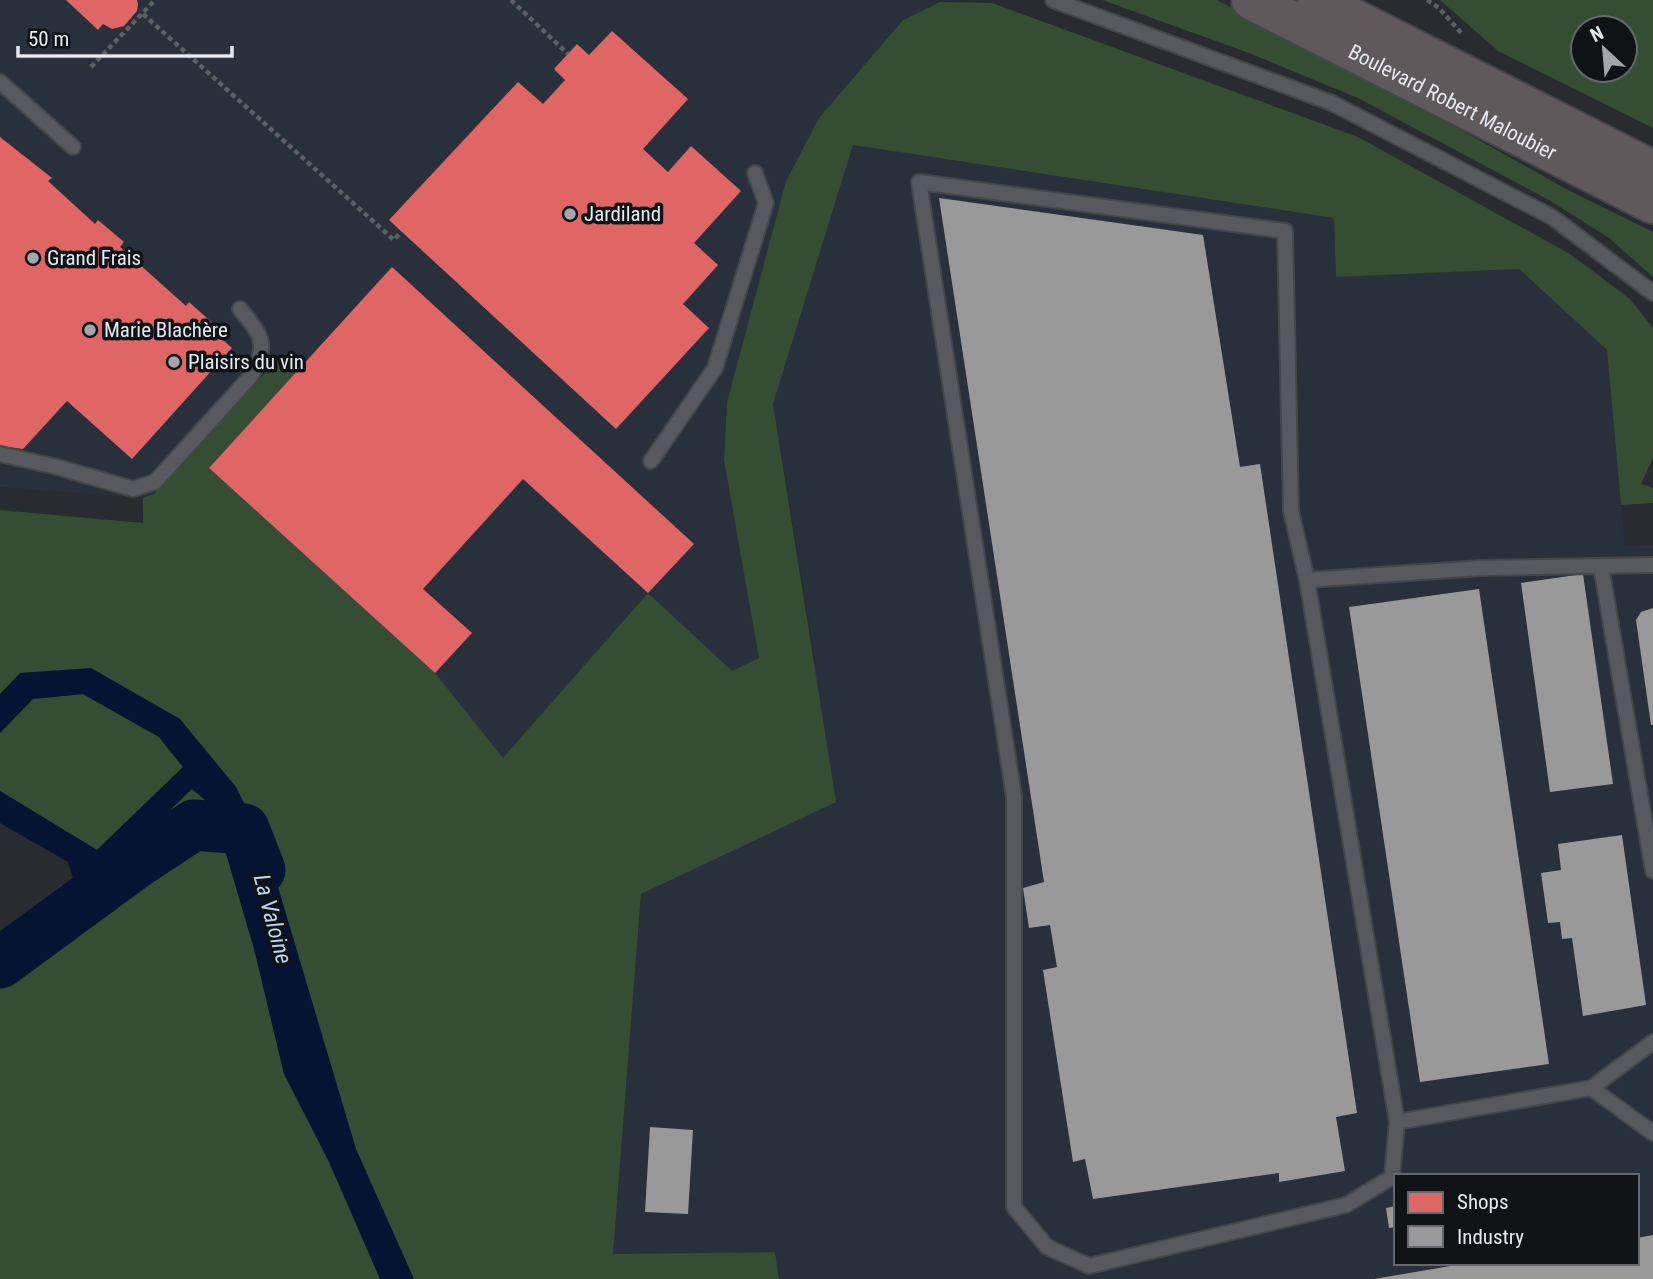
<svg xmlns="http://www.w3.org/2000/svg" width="1653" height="1279" viewBox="0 0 1653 1279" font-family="'Roboto Condensed',sans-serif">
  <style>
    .built { fill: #28303c; fill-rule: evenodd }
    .green { fill: #344d33; fill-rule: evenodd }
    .water { fill: #041432 }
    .shops { fill: #e06666 }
    .industry { fill: #999 }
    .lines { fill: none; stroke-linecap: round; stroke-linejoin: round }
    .river { stroke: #041432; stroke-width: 51 }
    .service-casing { stroke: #44474a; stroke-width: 18 }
    .primary-casing { stroke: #44474a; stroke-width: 42 }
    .path { stroke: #5d5f62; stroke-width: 4.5; stroke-dasharray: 5 3.5; stroke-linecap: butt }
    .service { stroke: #56595d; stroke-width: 14 }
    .primary { stroke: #60595b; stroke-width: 38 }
    .poi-dot { fill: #a3a6ac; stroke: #101316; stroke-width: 2.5 }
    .labels { text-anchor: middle; stroke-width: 7; stroke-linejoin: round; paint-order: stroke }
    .street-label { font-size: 21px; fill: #e5e9ef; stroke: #101316 }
    .poi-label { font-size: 21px; fill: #e5e9ef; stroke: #101316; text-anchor: start }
    .water-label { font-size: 23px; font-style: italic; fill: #bfd5f2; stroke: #101316 }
  </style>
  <rect width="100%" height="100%" fill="#282b2f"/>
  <!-- built -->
  <path class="built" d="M0,0H941L903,20L819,118L786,181L727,402L724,460L816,666L773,404L853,145L1335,218L1336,277L1519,269L1607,350L1625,546L1653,545V1279H779L774,1252L613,1254L641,894L143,523L142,498L0,487ZM1396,1176H1637V1263H1396Z"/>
  <!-- green -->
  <g class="green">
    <polygon points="1102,0 1217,0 1334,59 1568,190 1653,232 1653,277 1609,238 1549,200 1358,98 1249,53"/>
    <path d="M1440,0H1653V128L1498,51ZM1583,28H1625V70H1583Z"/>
    <polygon points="940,2 992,3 1358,137 1570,254 1630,299 1653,328 1653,458 1641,484 1653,488 1653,503 1621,505 1607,350 1519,269 1336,277 1334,218 853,145 773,404 836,802 641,894 613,1254 775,1252 779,1279 0,1279 0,955 199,765 161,740 183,767 97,850 0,791 0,733 32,699 83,694 148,731 79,682 0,699 0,510 143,523 143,498 154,494 278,359 295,374 209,468 435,673 503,758 648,593 732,671 759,658 724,460 727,402 786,181 819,118 903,20"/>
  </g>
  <!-- water -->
  <polygon class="water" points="91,668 180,719 236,787 267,850 356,1149 414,1279 380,1279 329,1162 284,1074 254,949 212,806 192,789 0,974 0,942 73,878 68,862 0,823 0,791 97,850 183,767 159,737 83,694 33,699 0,733 0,694 20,673"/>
  <!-- shops -->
  <g class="shops">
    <polygon points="66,0 137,0 138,4 137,11 124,26 112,29 103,24 98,30"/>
    <polygon points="612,31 688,99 643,149 668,172 691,146 741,191 694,243 718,265 683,304 709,328 616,429 389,220 518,82 543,104 565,80 554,69 577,44 589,55"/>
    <polygon points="0,137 52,178 48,181 95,224 98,220 124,242 120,247 186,306 189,302 217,327 213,331 232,348 132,459 67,401 23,449 0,446"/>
    <polygon points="392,267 694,544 648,593 523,479 423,589 472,633 435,673 209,468"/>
  </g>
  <!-- industry -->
  <g class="industry">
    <polygon points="939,198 1203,235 1240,467 1260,464 1357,1113 1336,1117 1345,1171 1279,1182 1279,1173 1093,1199 1085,1159 1073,1162 1043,970 1057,967 1050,925 1029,928 1023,888 1044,882"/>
    <polygon points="1583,574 1613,784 1550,792 1521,583"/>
    <polygon points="1479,589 1549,1064 1420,1082 1349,607"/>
    <polygon points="1653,608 1653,725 1651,725 1636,620 1641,612"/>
    <polygon points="1622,835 1646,1005 1583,1016 1572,938 1562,939 1560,922 1548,923 1541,873 1561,870 1558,844"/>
    <polygon points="650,1127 693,1130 688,1214 645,1212"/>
    <polygon points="1396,1206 1396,1227 1389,1228 1386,1208"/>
    <polygon points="1653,1235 1653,1279 1374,1279 1468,1263 1637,1263 1637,1238"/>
  </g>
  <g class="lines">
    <!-- river -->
    <polyline class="river" points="0,963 139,861 194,825 244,829 260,870"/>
    <!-- service casing -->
    <g class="service-casing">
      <g id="service">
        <polyline points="1053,0 1332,103 1552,217 1653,293"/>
        <polyline points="0,82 73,147"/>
        <path d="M0,454L57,467L133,489L155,482L251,376C269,344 262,336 240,309"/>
        <polyline points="651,461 715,368 766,203 755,173"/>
        <polyline points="1653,565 1481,568 1307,580 1397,1122 1591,1088 1653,1042"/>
        <polyline points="1601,566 1653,871"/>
        <polyline points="1307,580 1291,511 1285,231 919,182 1014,797 1014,1207 1047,1247 1089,1266 1346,1205 1392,1177 1397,1122"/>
        <polyline points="1591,1088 1653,1133"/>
      </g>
    </g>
    <!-- primary casing -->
    <g class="primary-casing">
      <g id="primary">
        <path id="s1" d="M1251,0L1653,204"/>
        <polyline points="1317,0 1653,170"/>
      </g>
    </g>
    <!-- path -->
    <g class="path">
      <polyline points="511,0 568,54"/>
      <polyline points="1427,0 1439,8 1463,35"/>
      <polyline points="143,14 394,240 401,232"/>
      <polyline points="91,67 155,0"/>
    </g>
    <!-- service -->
    <use href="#service" class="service"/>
    <!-- primary -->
    <use href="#primary" class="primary"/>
  </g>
  <!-- markers -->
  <g class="poi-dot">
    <circle cx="570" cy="214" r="7"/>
    <circle cx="33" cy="258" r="7"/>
    <circle cx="90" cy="330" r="7"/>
    <circle cx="174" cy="362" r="7"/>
  </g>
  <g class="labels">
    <!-- street labels -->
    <g class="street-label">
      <text dy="7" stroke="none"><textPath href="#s1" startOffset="226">Boulevard Robert Maloubier</textPath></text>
    </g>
    <!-- poi labels -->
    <g class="poi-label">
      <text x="584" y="221">Jardiland</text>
      <text x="47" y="265">Grand Frais</text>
      <text x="104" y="337">Marie Blachère</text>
      <text x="188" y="369">Plaisirs du vin</text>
    </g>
    <!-- water labels -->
    <g class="water-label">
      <text transform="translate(273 919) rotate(75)" y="8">La Valoine</text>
    </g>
  </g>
  <!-- legend -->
  <rect x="1394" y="1174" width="245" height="91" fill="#101316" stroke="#65696d" stroke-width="2"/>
  <rect x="1408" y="1192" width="35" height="21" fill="#e06666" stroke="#65696d" stroke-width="2"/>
  <text x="1457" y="1209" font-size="21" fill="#e5e9ef">Shops</text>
  <rect x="1408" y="1226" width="35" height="21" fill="#999999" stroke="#65696d" stroke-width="2"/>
  <text x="1457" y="1244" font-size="21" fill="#e5e9ef">Industry</text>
  <!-- north arrow -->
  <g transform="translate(1604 49) rotate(334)"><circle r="33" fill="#101316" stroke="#65696d" stroke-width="2"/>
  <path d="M0-5L12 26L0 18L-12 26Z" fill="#a3a6ac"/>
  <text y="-10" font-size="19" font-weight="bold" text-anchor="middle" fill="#e5e9ef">N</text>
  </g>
  <!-- scale -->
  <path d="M18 46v10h214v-10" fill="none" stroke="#e5e9ef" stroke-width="3.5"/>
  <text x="28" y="46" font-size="21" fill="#e5e9ef" stroke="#101316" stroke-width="5" paint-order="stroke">50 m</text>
</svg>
